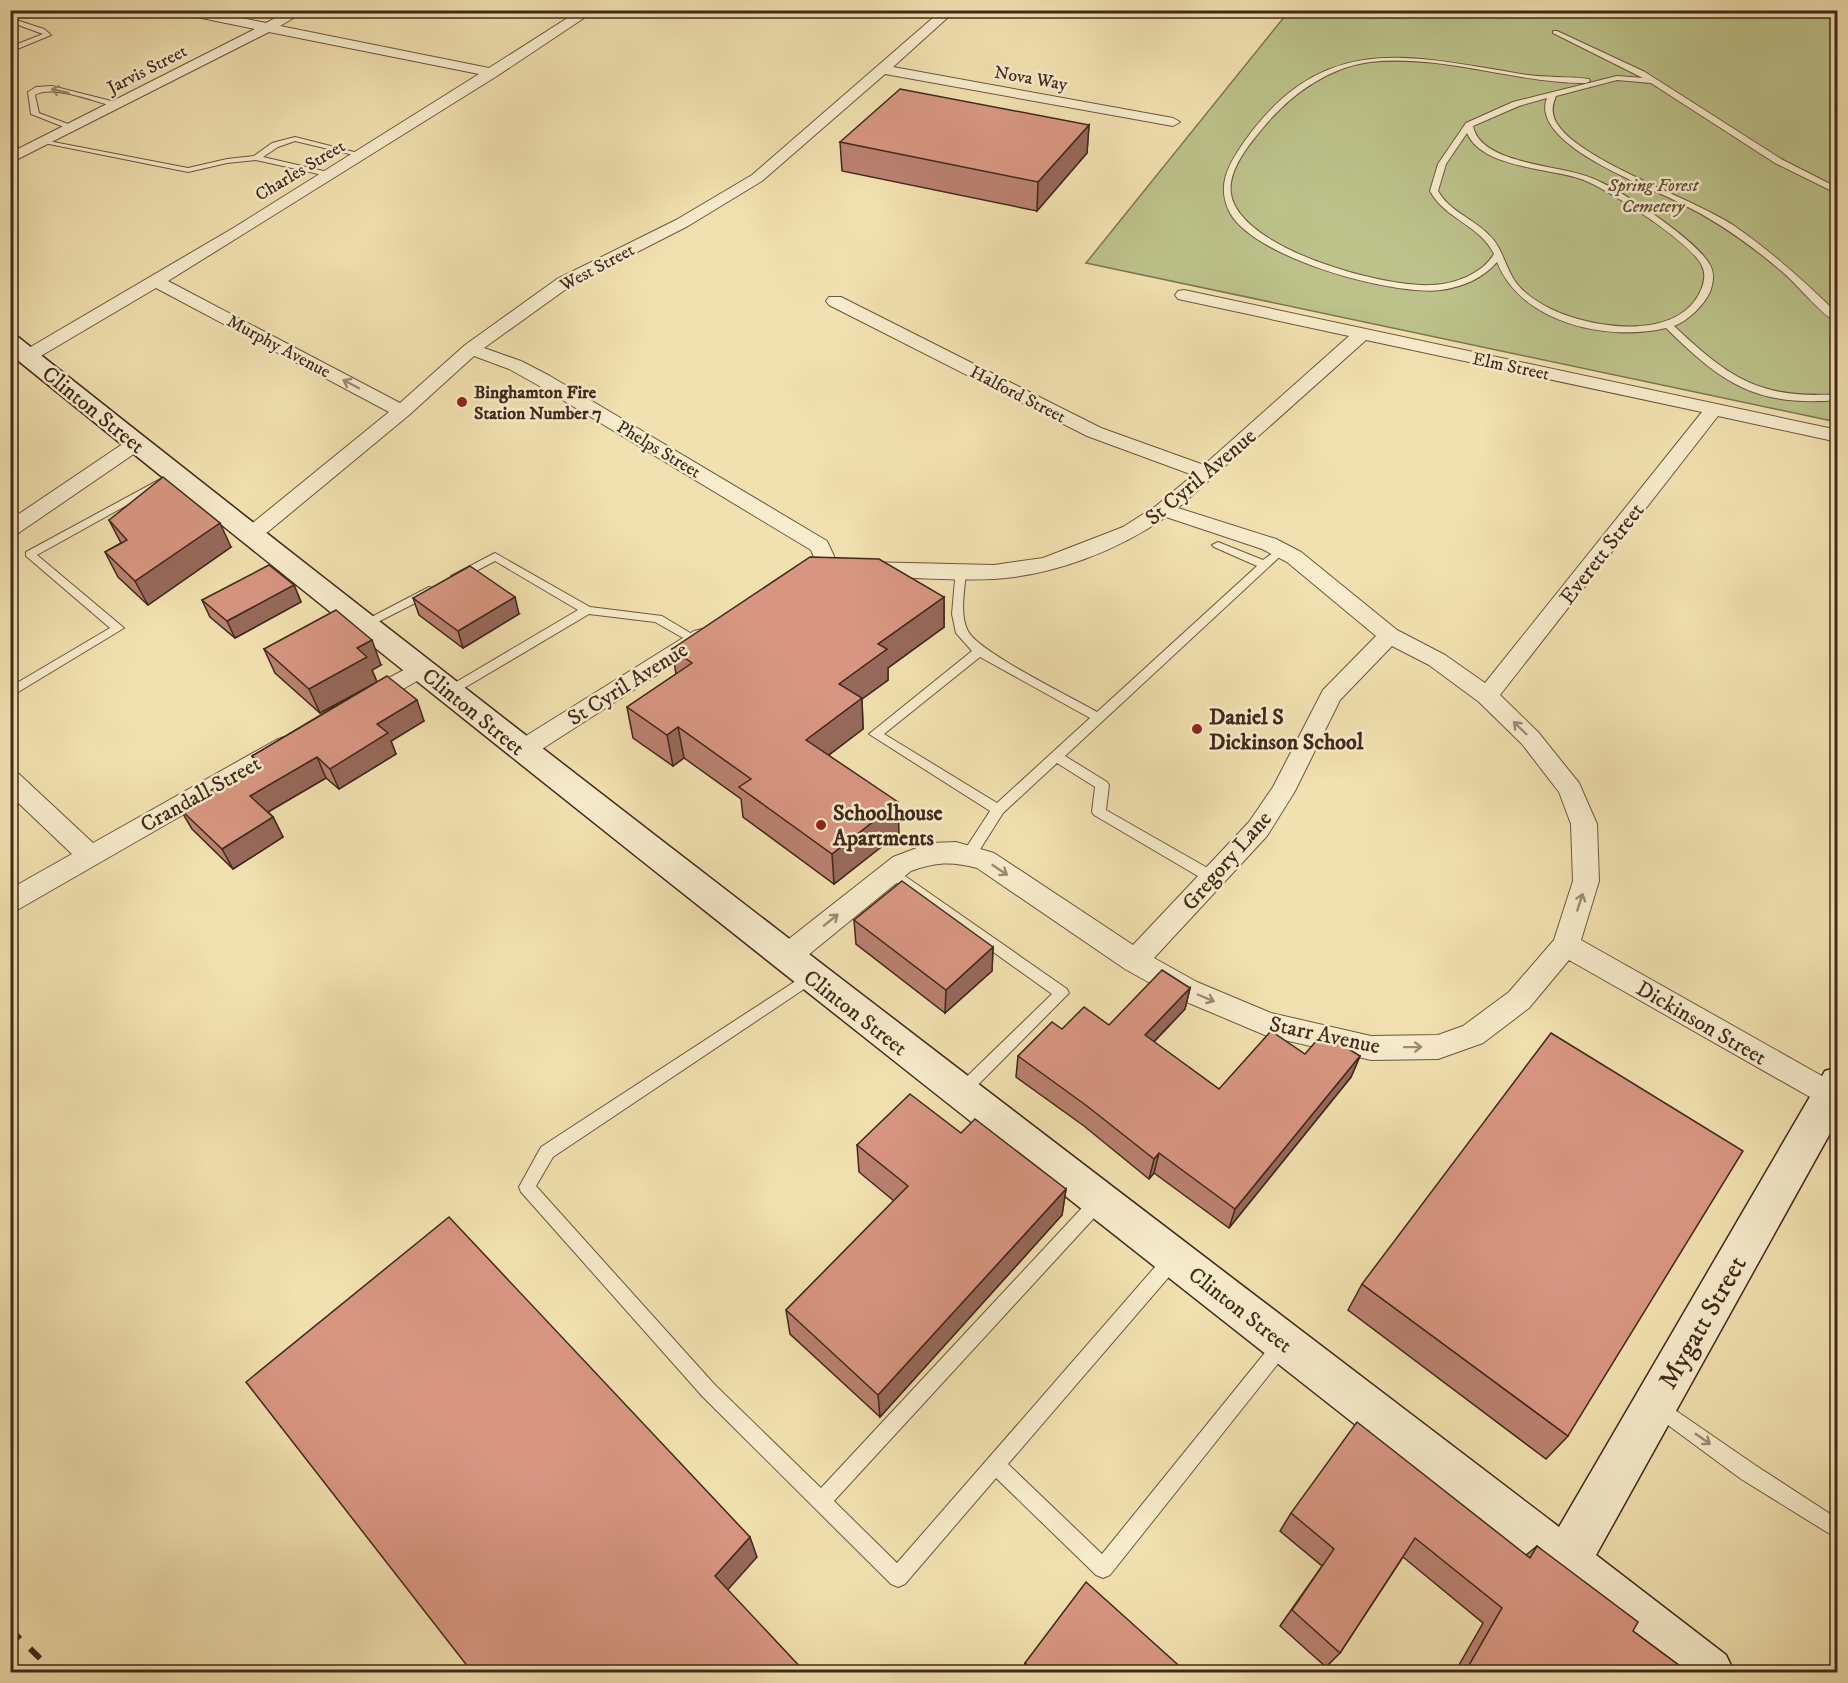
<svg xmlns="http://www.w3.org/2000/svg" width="1848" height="1683" viewBox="0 0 1848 1683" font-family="'IM FELL DW Pica',serif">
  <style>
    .green { fill: #bcc28a; stroke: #7e7552; stroke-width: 1.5 }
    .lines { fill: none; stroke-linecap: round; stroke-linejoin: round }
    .lane-casing { stroke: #6c5640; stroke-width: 2 }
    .street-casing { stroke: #6c5640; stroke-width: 2 }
    .secondary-casing { stroke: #40281b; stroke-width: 3 }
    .lane { fill: #f7eccc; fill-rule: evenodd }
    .street { fill: #f7eccc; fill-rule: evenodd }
    .secondary { fill: #f7eccc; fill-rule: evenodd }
    .rail { stroke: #40281b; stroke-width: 6; stroke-dasharray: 14 14; stroke-linecap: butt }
    .wall { fill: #ba8170; stroke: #40281b; stroke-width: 1.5 }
    .shaded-wall { fill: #97695b; stroke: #40281b; stroke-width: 1.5 }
    .building { fill: #d89682; stroke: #40281b; stroke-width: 1.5 }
    .oneway { stroke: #9c8a74 }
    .poi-dot { fill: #8f2418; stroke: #f7eccc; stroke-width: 2 }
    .labels { text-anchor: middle; stroke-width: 5; stroke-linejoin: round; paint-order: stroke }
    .far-street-label { font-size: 18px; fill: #40281b; stroke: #f7eccc }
    .far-park-label { font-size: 18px; font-style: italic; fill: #5f4e37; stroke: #f7eccc }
    .far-poi-label { font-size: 18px; font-weight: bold; fill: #40281b; stroke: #f7eccc; text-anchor: start }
    .street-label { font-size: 22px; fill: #40281b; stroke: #f7eccc }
    .poi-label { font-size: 22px; font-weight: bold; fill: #40281b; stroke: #f7eccc; text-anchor: start }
    .near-street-label { font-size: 27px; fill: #40281b; stroke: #f7eccc }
  </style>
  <rect width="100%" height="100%" fill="#f2e1b0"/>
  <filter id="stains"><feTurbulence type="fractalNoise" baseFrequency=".00333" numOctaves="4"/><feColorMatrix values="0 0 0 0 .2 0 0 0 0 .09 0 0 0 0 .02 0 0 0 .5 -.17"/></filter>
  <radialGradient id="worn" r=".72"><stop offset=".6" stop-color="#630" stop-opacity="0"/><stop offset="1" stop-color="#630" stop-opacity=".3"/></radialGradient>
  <!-- green -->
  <polygon class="green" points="1289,11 1837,11 1837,422 1086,263"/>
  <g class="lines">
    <!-- lane casing -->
    <g class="lane-casing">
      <g id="lane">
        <polygon points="10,18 44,29 51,35 10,52 10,47 43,34 10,22"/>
        <path d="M1553,31H1557L1645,72L1781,159L1838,188V194L1775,163L1651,83L1617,80L1556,96C1552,105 1551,113 1556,122C1577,160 1692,198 1733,225C1771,251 1805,282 1838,314V323C1823,316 1800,288 1787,276C1754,247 1718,221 1678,202C1647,186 1529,144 1547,98L1519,106L1473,126C1480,164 1559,165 1589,177C1617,187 1697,240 1710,265C1715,274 1713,283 1710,292C1703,306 1689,320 1674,326C1728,377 1760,400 1838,394V400C1755,407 1722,383 1666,328C1607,342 1521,323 1497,262C1483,278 1463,287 1441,290C1392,296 1255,258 1230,213C1216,186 1228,165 1244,142C1323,31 1406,55 1521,74C1543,78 1566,76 1589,79L1590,81L1586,83C1514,83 1442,54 1370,62C1330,67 1293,93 1267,123C1252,141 1227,169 1231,194C1240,249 1384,288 1432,285C1455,284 1482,274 1494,254C1480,225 1445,219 1430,191L1438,164L1466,123L1513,102L1617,76L1643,78L1553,33ZM1467,133C1482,168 1549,168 1581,179C1607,188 1692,243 1702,266C1707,276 1703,287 1698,296C1671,341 1591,328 1551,309C1537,302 1521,292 1513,278C1504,263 1502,247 1489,235C1473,218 1450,212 1438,191L1446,164Z"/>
        <path d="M52,86L119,103L120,105L116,107C96,102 52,84 35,95L39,113L76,127L69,129L31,114L28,92L36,87Z"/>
        <polygon points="295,137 366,155 362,157 295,141 278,147 263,157 332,173 332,177 256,160 227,163 188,172 39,142 43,140 188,168 227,159 254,156 272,143"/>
        <polygon points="168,475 172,476 172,480 37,555 124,628 10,697 10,687 110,628 26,556 26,552"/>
        <path d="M1218,542L1263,560L1281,547L1287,550L1065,756L1107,782L1109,785L1106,810L1218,874L1220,878L1218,882H1208L1094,815L1092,812L1095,787L1057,763L1003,813L974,859H964L962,855L964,851L990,811L869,734L972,651L956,633L952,614L956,568H964L966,571C965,589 959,614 968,631C977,651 1073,698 1097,712L1257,566L1214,547L1212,545ZM980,657L1090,718L997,803L884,734Z"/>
        <polygon points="495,553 590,607 662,616 702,640 700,643 692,643 655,622 589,614 454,694 446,694 444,691 446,688 578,610 495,561 461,579 457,580 451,576"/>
        <polygon points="429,587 433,588 433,594 368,627 364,628 358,624"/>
        <polygon points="892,867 1067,989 1069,993 966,1097 961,1099 956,1097 953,1092 956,1087 1052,994 887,876 885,872 887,868"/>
        <polygon points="811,971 816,973 818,977 816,981 553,1157 536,1186 715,1385 821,1488 1094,1195 1100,1192 1106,1195 1108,1200 1106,1205 834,1501 897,1563 1168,1252 1174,1250 1180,1252 1182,1258 1180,1264 1008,1464 1102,1554 1276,1339 1282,1336 1288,1339 1291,1345 1288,1351 1110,1575 1103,1578 1096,1575 996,1478 905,1584 898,1587 891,1584 703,1397 521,1192 519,1187 541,1147"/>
        <polygon points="1659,1399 1755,1465 1838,1519 1838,1539 1741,1479 1653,1414 1650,1408 1653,1402"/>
      </g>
    </g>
    <!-- street casing -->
    <g class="street-casing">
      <g id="street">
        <polygon points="176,10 203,10 266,23 290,10 307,10 280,26 489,68 580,10 596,10 497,76 168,281 400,403 465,345 557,279 676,220 752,175 942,10 956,10 893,67 1173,118 1180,122 1173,126 885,74 762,181 688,226 569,287 484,348 521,361 550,376 827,541 840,569 837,574 829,576 821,574 811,550 536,384 509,369 474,356 409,415 258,540 251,541 244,540 241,535 244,530 389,412 156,288 34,360 22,360 19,356 22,352 235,227 479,74 269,32 10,163 10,153 255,29 182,14"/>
        <path d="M1184,290L1838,430V442L1718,416L1500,695L1538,732L1579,783L1597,824L1599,881L1581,940L1838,1085V1113L1569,960L1529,1008L1483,1043L1438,1059L1371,1060L1267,1036L1177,998L1125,969L977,868C952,861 935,862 911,871L796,965L786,968L776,965L772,957L776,949L893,857L930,843L956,842L994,853L1133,945L1249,822L1273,787L1323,690L1376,636L1287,562L1262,549L1166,517C1117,551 1054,575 994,579C952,581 907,577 865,576L857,574L854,569L857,564L865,562L994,565L1043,558L1123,527L1156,506L1193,475L1087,436L829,305L826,301L829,297H841L1101,428L1204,465L1349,336L1178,299L1175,295L1178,291ZM1366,340L1702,412L1485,683L1445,655L1397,630L1301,552L1276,539L1178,508ZM1392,646L1429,665L1479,702L1522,744L1559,792L1571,824L1573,881L1554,940L1509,992L1463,1026L1438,1035L1371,1036L1271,1013L1197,982L1154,958L1267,836L1295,791L1340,700Z"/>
        <polygon points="137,437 144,439 147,443 144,447 17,534 10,536 10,520 130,439"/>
        <polygon points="702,629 710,631 713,636 710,641 531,756 522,759 513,756 510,750 513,744 694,631"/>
        <polygon points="421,661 429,664 432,669 429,674 374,706 366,708 358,706 354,700 358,694"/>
        <polygon points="284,737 292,740 296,746 292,752 19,909 10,912 10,889 72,854 10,795 10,771 19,774 93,843 276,740"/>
      </g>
    </g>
    <!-- secondary casing -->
    <g class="secondary-casing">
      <path id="secondary" d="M10,335L18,337C527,741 1043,1134 1559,1527L1825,1071L1838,1067V1119L1596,1555L1726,1655L1734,1672H1670C1115,1236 560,799 10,354Z"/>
    </g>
    <!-- lane -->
    <use href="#lane" class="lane"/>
    <!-- street -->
    <use href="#street" class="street"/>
    <!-- secondary -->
    <use href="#secondary" class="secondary"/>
    <!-- rail -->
    <polyline class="rail" points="10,1629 54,1672"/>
  </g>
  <!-- wall -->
  <g class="wall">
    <polygon points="1089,125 1087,153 1037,211 842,171 840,142"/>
    <polygon points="109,520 231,547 148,605 118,577 105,552 121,543"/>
    <polygon points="294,585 301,602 235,638 210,617 202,600"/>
    <polygon points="944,597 944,627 888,668 888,680 862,699 863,729 829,755 899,833 834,884 743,817 741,799 684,758 673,766 633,738 627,707 676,674 672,649"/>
    <polygon points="413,598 519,614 463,648 419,615"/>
    <polygon points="264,649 381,665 372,670 377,682 424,721 391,741 396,754 339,789 326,778 268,812 273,817 283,837 233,869 192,829 180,809 256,764 252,756 376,682 320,713 275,673"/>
    <polygon points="854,920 993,947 992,971 945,1013 856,944"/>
    <polygon points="1190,988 1185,1009 1154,1042 1219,1089 1305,1054 1360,1056 1351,1077 1229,1228 1154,1173 1149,1179 1084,1126 1016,1077 1018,1056 1062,1029 1109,1025"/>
    <polygon points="961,1133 1066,1189 1062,1215 880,1417 790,1334 786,1310 894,1201 859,1172 857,1145"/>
    <polygon points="1362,1284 1568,1436 1546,1459 1348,1310"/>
    <polygon points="1291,1513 1526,1555 1537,1546 1633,1631 1688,1672 1455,1672 1483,1623 1403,1557 1340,1653 1326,1667 1280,1626 1322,1566 1280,1531"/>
    <polygon points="1025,1663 1186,1672 1023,1672"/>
  </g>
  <!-- shaded-wall -->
  <g class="shaded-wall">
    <polygon points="1089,125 1087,153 1037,211 1038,182"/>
    <polygon points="220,523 231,547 148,605 135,581"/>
    <polygon points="294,585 301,602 235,638 227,621"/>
    <polygon points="515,597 519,614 463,648 458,631"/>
    <polygon points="944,597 944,627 888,668 888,680 862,699 863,729 809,770 806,740 839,684 878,644"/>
    <polygon points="372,640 381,665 372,670 377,682 320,713 309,689 357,648"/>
    <polygon points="417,700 424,721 391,741 396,754 339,789 330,769 377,724"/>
    <polygon points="678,727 684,758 673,766 667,735"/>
    <polygon points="317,757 326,778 261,816 250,796"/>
    <polygon points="898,802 899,833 834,884 832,854"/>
    <polygon points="273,817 283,837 233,869 222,849"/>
    <polygon points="993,947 992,971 945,1013 946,990"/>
    <polygon points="1190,988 1185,1009 1140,1056 1145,1035"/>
    <polygon points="1360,1056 1351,1077 1229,1228 1235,1209"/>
    <polygon points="1159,1153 1154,1173 1149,1179 1154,1159"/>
    <polygon points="1066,1189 1062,1215 880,1417 878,1395"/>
    <polygon points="750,1537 757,1557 723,1595 715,1576"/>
  </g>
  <!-- building -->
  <g class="building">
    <polygon points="900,89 1089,125 1038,182 840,142"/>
    <polygon points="163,477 220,523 135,581 105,552 127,540 109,520"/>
    <polygon points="810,557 879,559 944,597 878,644 887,649 839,684 862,698 806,740 898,802 832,854 739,787 751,779 678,727 667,735 627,707 692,663 672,649"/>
    <polygon points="269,565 294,585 227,621 202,600"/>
    <polygon points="470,566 515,597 458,631 413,598"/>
    <polygon points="336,610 372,640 357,648 367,657 309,689 264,649"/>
    <polygon points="387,676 417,700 377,724 388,733 330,769 317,757 250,796 273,817 222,849 180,809 258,762 252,756"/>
    <polygon points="902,881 993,947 946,990 854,920"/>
    <polygon points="1162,970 1190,988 1145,1035 1219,1089 1271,1031 1305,1054 1323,1033 1360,1056 1235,1209 1159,1153 1154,1159 1087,1106 1018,1056 1052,1022 1062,1029 1084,1007 1109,1025"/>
    <polygon points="1551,1033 1743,1151 1568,1436 1362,1284"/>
    <polygon points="910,1094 961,1133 975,1119 1066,1189 878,1395 786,1310 908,1186 857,1145"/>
    <polygon points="449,1217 750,1537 715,1576 805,1672 472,1672 246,1382"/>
    <polygon points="1357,1422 1530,1558 1537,1546 1638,1622 1633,1631 1688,1672 1465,1672 1502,1608 1415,1538 1340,1653 1292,1610 1334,1549 1291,1513"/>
    <polygon points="1086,1582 1186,1672 1035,1672 1025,1663"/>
  </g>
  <!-- one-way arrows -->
  <defs><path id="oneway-shaft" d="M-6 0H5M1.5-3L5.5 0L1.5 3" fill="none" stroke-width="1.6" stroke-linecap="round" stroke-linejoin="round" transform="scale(1.5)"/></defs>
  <g class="oneway">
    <use href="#oneway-shaft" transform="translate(60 91) rotate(-168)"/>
    <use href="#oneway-shaft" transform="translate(351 384) rotate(-152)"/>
    <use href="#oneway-shaft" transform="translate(1520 728) rotate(-136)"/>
    <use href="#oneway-shaft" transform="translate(1000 870) rotate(34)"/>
    <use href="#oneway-shaft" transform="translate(1580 902) rotate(-72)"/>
    <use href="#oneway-shaft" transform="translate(831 920) rotate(-39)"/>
    <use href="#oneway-shaft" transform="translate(1206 998) rotate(23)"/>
    <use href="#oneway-shaft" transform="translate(1413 1047) rotate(-1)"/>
    <use href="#oneway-shaft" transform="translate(1703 1439) rotate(35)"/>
  </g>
  <!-- markers -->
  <g class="poi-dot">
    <circle cx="462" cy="402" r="6"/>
    <circle cx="1197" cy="729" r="6"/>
    <circle cx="821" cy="825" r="6"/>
  </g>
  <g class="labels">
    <!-- far-street labels -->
    <g class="far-street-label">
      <text transform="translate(147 69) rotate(-27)" y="6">Jarvis Street</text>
      <text transform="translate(1031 78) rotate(10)" y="6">Nova Way</text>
      <text transform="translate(300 170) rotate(-31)" y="6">Charles Street</text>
      <text transform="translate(597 267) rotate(-28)" y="6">West Street</text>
      <text transform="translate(279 346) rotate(28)" y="6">Murphy Avenue</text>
      <text transform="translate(1511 366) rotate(12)" y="6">Elm Street</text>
      <text transform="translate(1018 394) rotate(27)" y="6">Halford Street</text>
      <text transform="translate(659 449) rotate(31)" y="6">Phelps Street</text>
    </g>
    <!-- far-park labels -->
    <g class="far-park-label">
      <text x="1653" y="191">Spring Forest<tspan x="1653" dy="21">Cemetery</tspan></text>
    </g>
    <!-- far-poi labels -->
    <g class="far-poi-label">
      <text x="474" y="398">Binghamton Fire<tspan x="474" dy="21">Station Number 7</tspan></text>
    </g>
    <!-- street labels -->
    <g class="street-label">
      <text transform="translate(94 409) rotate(39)" y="8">Clinton Street</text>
      <text transform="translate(1200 476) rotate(-40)" y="8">St Cyril Avenue</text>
      <text transform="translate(1601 553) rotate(-52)" y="8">Everett Street</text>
      <text transform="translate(627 683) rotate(-32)" y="8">St Cyril Avenue</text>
      <text transform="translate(474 711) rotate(39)" y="8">Clinton Street</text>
      <text transform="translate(200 793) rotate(-29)" y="8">Crandall Street</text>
      <text transform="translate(1226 860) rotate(-49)" y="8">Gregory Lane</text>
      <text transform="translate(856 1012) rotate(38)" y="8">Clinton Street</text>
      <text transform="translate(1702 1022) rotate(30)" y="8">Dickinson Street</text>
      <text transform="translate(1325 1034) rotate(12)" y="8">Starr Avenue</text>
      <text transform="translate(1241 1309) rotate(38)" y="8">Clinton Street</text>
    </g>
    <!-- poi labels -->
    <g class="poi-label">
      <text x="1209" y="724">Daniel S<tspan x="1209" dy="25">Dickinson School</tspan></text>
      <text x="833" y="820">Schoolhouse<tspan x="833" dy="25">Apartments</tspan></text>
    </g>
    <!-- near-street labels -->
    <g class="near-street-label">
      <text transform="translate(1702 1322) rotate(-60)" y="9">Mygatt Street</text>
    </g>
  </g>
  <!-- margin -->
  <rect width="1848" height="1683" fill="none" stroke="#f2e1b0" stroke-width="36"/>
  <rect x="12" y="12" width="1824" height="1659" fill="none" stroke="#40281b" stroke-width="3"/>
  <rect x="18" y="18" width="1812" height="1647" fill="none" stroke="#40281b" stroke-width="1.5"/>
  <rect width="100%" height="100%" filter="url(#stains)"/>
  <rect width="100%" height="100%" fill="url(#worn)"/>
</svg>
